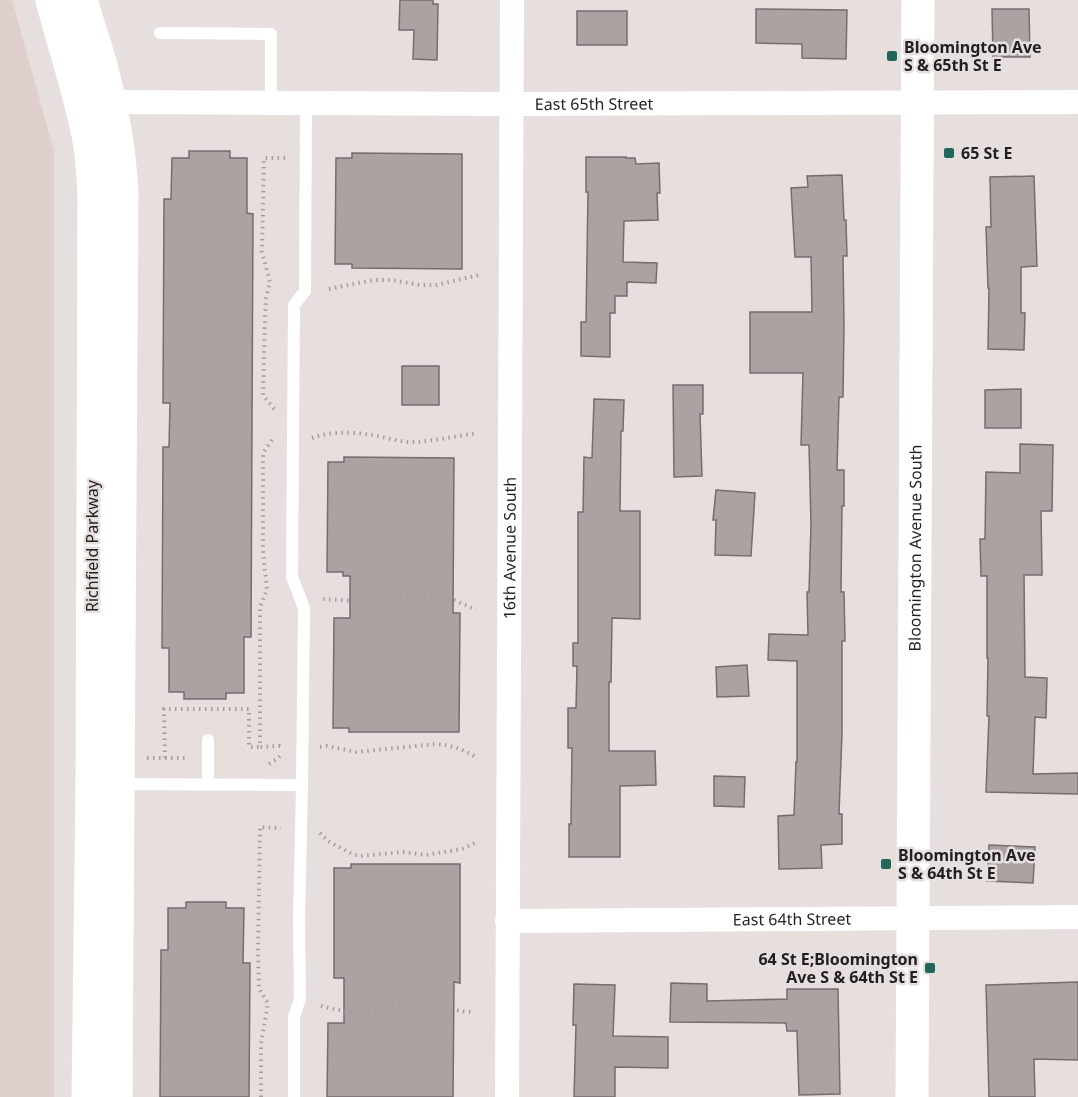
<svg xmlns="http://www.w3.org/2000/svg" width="1078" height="1097" viewBox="0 0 1078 1097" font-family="'Noto Sans',sans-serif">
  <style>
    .built { fill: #e0d0cd }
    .building { fill: #aaa3a1; stroke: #756e6d; stroke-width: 1.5 }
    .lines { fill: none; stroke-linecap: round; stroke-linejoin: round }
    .path { stroke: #a49e9d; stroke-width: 4; stroke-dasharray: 1.5 4.5; stroke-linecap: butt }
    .lane { stroke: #fff; stroke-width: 12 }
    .street { stroke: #fff; stroke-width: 24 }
    .secondary { stroke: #fff; stroke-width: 33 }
    .poi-dot { fill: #21685c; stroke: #e6dfde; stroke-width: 2 }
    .labels { text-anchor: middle; stroke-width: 5; stroke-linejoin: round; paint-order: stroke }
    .poi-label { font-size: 16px; font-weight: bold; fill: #221f1f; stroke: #e6dfde; text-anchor: start }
    .street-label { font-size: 16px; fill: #221f1f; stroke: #e6dfde }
  </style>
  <rect width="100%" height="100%" fill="#e6dfde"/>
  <!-- built -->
  <polygon class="built" points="0,0 12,0 54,151 54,1097 0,1097"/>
  <!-- building -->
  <g class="building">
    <polygon points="400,0 433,0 433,4 438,4 437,60 413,59 414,30 399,30"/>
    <polygon points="756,9 847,10 846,59 802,58 802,44 756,43"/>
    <polygon points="992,9 1029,9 1030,57 993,57"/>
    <rect x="577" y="11" width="50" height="34"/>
    <polygon points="189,151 230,151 230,158 247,158 247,213 253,214 251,637 244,637 244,693 226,693 226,699 184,699 184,692 169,692 169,648 162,648 163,447 169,447 170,403 163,403 164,199 171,199 172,158 189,158"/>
    <polygon points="352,153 462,154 462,269 352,268 352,264 335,264 336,158 352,158"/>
    <polygon points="586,157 626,157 626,158 635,158 636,164 659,163 660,193 657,193 658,220 624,221 623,262 657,263 656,283 627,282 627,296 615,296 615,313 610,313 610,357 581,356 581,322 586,322 588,192 586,192"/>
    <polygon points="842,175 844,220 846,220 847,256 843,256 844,326 843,397 839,397 837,470 844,470 844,506 842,506 841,592 844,592 845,641 842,641 842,733 839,814 842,814 842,844 821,845 822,868 779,869 778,816 794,815 796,762 797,762 797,661 768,660 769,634 808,635 807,592 809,592 811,523 809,445 801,445 803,373 750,373 750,312 812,312 811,257 795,257 791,188 808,187 807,176"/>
    <polygon points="1034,176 1037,266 1021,267 1021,313 1025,313 1024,350 988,349 989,288 988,288 986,227 991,227 990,177"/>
    <rect x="402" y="366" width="37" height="39"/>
    <polygon points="673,385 703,385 703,414 700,414 702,476 674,477"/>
    <polygon points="1021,389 1021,428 985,428 985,390"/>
    <polygon points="594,399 624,400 623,431 621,431 620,511 640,511 640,619 612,618 611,682 609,682 609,751 655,751 656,785 620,786 620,857 569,857 569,824 571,824 572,748 568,748 568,708 576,708 577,666 573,666 573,643 578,643 578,512 583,512 584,457 592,458"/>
    <polygon points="1020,444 1053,445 1052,511 1041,511 1042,575 1024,575 1025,677 1047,678 1046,718 1035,717 1033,774 1078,773 1078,794 986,792 989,716 987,716 988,658 987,658 987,576 981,576 980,539 985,539 986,472 1020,473"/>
    <polygon points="344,457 454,458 453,613 460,613 459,732 349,732 349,728 333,728 334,618 350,618 350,576 343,576 343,572 327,572 328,462 344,462"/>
    <polygon points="716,490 755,493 751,556 715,555 716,520 713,520"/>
    <polygon points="747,665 749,696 717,697 716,667"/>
    <polygon points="714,776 745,777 744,807 714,806"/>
    <polygon points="989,845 1035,847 1033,883 987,881"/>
    <polygon points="351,864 460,864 460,983 454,982 453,1097 327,1097 328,1023 344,1023 344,978 334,978 334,868 351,868"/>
    <polygon points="186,902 226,902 226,908 244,908 243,963 250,963 249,1097 160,1097 161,950 168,950 168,908 186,908"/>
    <polygon points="1078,982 1078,1060 1034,1059 1035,1097 989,1097 986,985"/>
    <polygon points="671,983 707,984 707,1001 787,999 787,989 838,989 840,1094 799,1095 797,1031 787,1031 786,1023 670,1022"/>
    <polygon points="574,984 615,985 613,1036 668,1037 668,1068 615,1067 615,1097 574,1097 576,1025 573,1025"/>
  </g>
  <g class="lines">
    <!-- path -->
    <g class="path">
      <polyline points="329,289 373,280 391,280 420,285 437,285 479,275"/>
      <polyline points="274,409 263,395 265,316 266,298 270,282 262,252 264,158 286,158 286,156"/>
      <path d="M312,438C331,431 353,432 372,435C384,437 396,441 409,442C432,442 455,436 478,433"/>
      <polyline points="272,440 263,453 263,553 267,590 260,607 260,747 280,746 282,747"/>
      <polyline points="323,599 371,602 390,598 433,596 452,599 476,610"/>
      <path d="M320,747L327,746L356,752L436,744C451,745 462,749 476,757"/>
      <polyline points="147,758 185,758"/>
      <polyline points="165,758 164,709 249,709 249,747 260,747"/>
      <polyline points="269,764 277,759 282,754"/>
      <polyline points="320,833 328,841 352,854 360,856 403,852 426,855 462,849 475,843"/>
      <path d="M321,1006C336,1010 351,1013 367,1011C383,1010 398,1003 414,1003C434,1003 453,1012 474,1012"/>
      <polyline points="261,1097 261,1044 268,1003 259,989 258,952 260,827 281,828"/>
    </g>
    <!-- lane -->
    <g class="lane">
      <polyline points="160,33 271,34 271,102"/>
      <polyline points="208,740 208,785"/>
      <polyline points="120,784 302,785 304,608 292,577 294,305 305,291 306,103"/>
      <polyline points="294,1097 294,1017 300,999 299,920 302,785"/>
    </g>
    <!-- street -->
    <g class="street">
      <path id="s1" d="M110,102L513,104L1078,102"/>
      <path id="s2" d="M507,921L1078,917"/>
      <path id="s3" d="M507,1097L512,0"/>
    </g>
    <!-- secondary -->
    <g class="secondary">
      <path d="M52,0C64,46 80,93 89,140C92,158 93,177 94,196L92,784L88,1097"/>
      <path d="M81,0C87,21 94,41 100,62C112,106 120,150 122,195L116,1097"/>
      <path id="s4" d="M912,1097L918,0"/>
    </g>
  </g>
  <!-- markers -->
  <g class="poi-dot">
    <rect x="886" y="50" width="12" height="12" rx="3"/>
    <rect x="943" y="147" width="12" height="12" rx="3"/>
    <rect x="880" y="858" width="12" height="12" rx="3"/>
    <rect x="924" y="962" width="12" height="12" rx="3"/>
  </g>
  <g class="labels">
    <!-- poi labels -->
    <g class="poi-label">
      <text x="904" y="53">Bloomington Ave<tspan x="904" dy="18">S &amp; 65th St E</tspan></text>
      <text x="961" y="159">65 St E</text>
      <text x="898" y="861">Bloomington Ave<tspan x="898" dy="18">S &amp; 64th St E</tspan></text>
      <text x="918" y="965" text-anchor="end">64 St E;Bloomington<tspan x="918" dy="18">Ave S &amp; 64th St E</tspan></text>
    </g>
    <!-- street labels -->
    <g class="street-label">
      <text dy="6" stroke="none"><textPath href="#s1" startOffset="484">East 65th Street</textPath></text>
      <text transform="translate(92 546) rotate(-90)" y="6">Richfield Parkway</text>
      <text dy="6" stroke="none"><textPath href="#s3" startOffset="549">16th Avenue South</textPath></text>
      <text dy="6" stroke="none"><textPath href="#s4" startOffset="549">Bloomington Avenue South</textPath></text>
      <text dy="6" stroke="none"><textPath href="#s2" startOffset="285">East 64th Street</textPath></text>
    </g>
  </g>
</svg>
